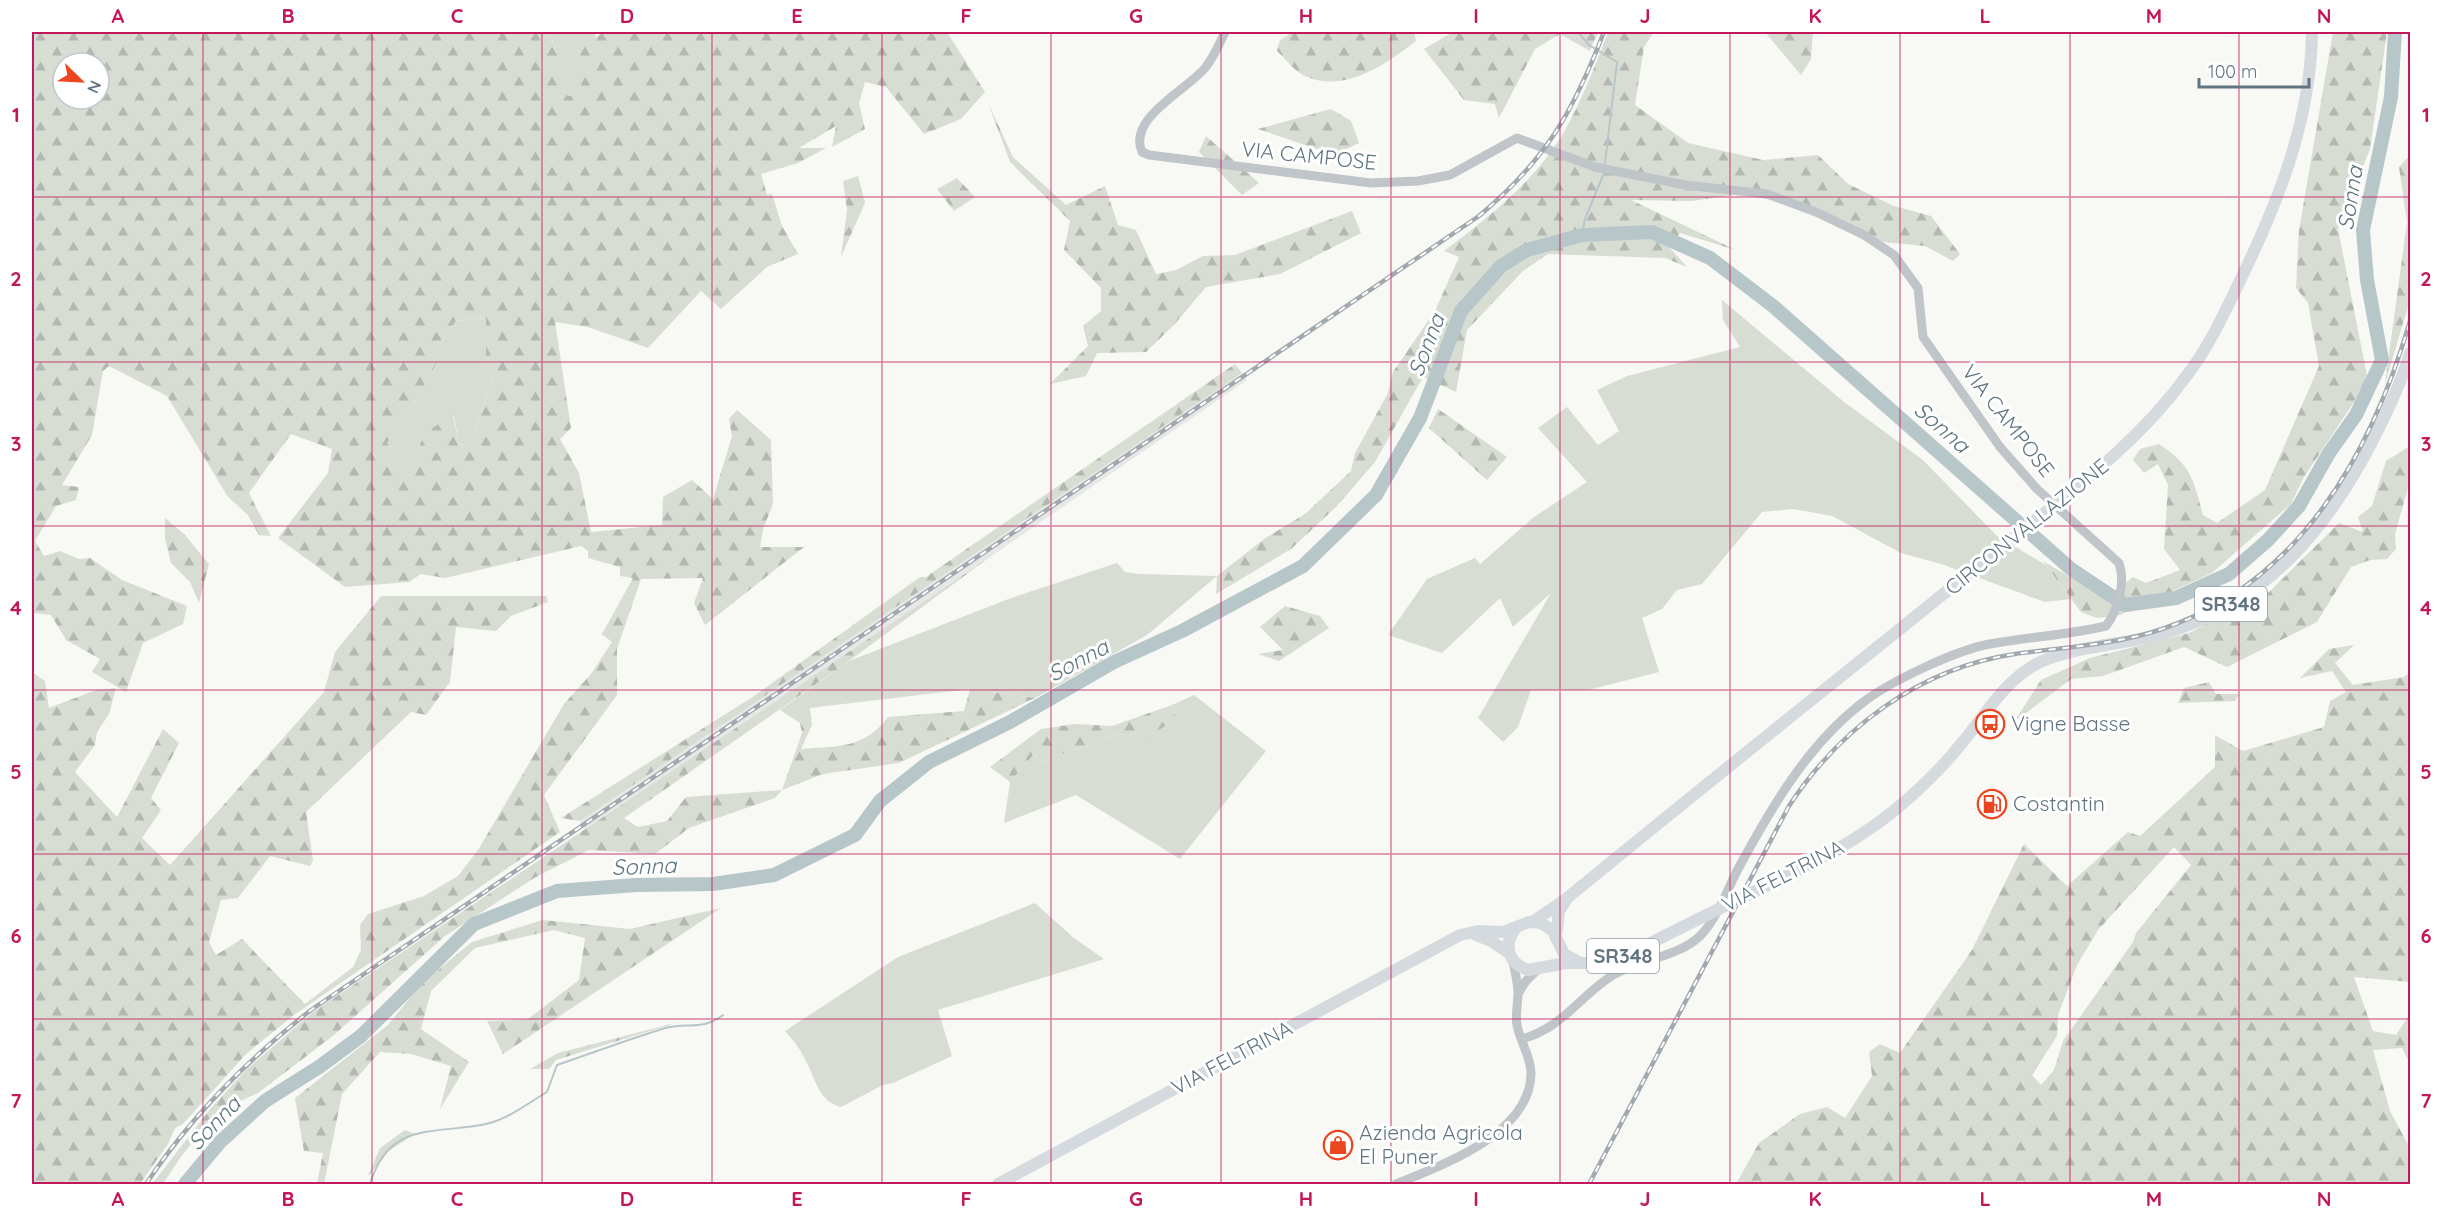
<svg xmlns="http://www.w3.org/2000/svg" width="2442" height="1216" viewBox="0 0 2442 1216" font-family="Quicksand,sans-serif">
  <style>
    .built { fill: #e6e7e6 }
    .green { fill: #d8ddd4 }
    .forest { fill: url(#forest-firs); fill-rule: evenodd }
    .lines { fill: none; stroke-linecap: round; stroke-linejoin: round }
    .stream { stroke: #b7c6c9; stroke-width: 2 }
    .river { stroke: #b7c6c9; stroke-width: 14 }
    .tertiary { stroke: #c0c5c9; stroke-width: 9 }
    .primary { stroke: #d5dade; stroke-width: 12 }
    .trunk { stroke: #d5dade; stroke-width: 12 }
    .rail-casing { stroke: #a1a9af; stroke-width: 4.5 }
    .rail { stroke: #fff; stroke-width: 2; stroke-dasharray: 7; stroke-linecap: butt }
    .grid { fill: none; stroke: #c2185b; stroke-width: 1.5; stroke-opacity: 0.55 }
    .labels { text-anchor: middle; stroke-width: 6; stroke-linejoin: round; paint-order: stroke }
    .shield { fill: #fff; stroke: #909ea7; stroke-width: 1.5 }
    .shield-label { font-size: 20px; font-weight: bold; fill: #617581 }
    .street-label { font-size: 21px; fill: #617581; stroke: #fff }
    .poi-label { font-size: 21px; fill: #617581; stroke: #fff; text-anchor: start }
    .water-label { font-size: 22px; font-style: italic; fill: #5c757c; stroke: #fff }
    .neatline { fill: none; stroke: #c2185b; stroke-width: 2 }
    .grid-label { font-size: 20px; text-anchor: middle; font-weight: bold; fill: #c2185b }
  </style>
  <defs>
    <pattern id="forest-firs" width="22" height="20" patternUnits="userSpaceOnUse" patternTransform="scale(1.5)"><rect width="22" height="20" fill="#d8ddd4"/><path d="M5 1l3.5 6h-7zM16 11l3.5 6h-7z" fill="#b3b8b1"/></pattern>
  </defs>
  <rect width="100%" height="100%" fill="#f8f8f5"/>
  <!-- built -->
  <polygon class="built" points="1242,373 1247,380 990,557 585,829 580,821"/>
  <!-- green -->
  <g class="green">
    <polygon points="550,32 604,32 596,34 585,77 575,95 568,96 545,68 559,61"/>
    <polygon points="1722,300 1844,402 1923,460 1997,536 2046,565 2071,599 2045,602 1941,564 1901,553 1832,516 1793,509 1762,512 1702,584 1677,590 1662,609 1642,618 1659,672 1588,690 1531,690 1518,727 1503,742 1478,718 1551,593 1513,627 1500,598 1442,653 1388,635 1427,579 1475,558 1480,564 1534,517 1587,482 1538,428 1567,407 1598,445 1619,431 1597,390 1627,376 1740,347 1723,320"/>
    <polygon points="487,318 486,358 493,379 470,443 459,445 454,416 425,433 413,462 401,466 387,443 414,404 436,364 436,349 456,321"/>
    <polygon points="1117,563 1125,572 1139,574 1217,576 1147,635 1035,698 970,689 810,708 800,723 780,710 849,661 1011,598"/>
    <polygon points="1194,695 1266,751 1180,859 1076,795 1004,823 1010,782 1034,754 1041,762 1119,733 1144,739 1177,719 1172,705"/>
    <path d="M1035,903L1074,938L1104,959L938,1010L952,1056L893,1083L883,1085L841,1107C819,1101 816,1081 807,1063C801,1050 794,1041 785,1031L898,957Z"/>
  </g>
  <!-- forest -->
  <g class="forest">
    <path d="M32,32H550L559,61L546,68L568,96L575,95L585,77L574,51L604,32H947L985,92L961,119L924,134L886,87L865,82L859,103L865,129L832,147L836,126L799,148H826L798,163L761,174L767,195L772,194L782,226L798,254L767,267L721,309L701,291L648,348L588,327L555,322L571,428L560,439L579,473L591,532L662,525L663,497L692,480L713,499L732,436L729,419L737,410L771,440L773,504L763,529L760,547H804L705,625L694,603L703,578L641,579L617,649V695L544,795L560,832L294,1015L246,1054L183,1124L175,1128L168,1144L140,1184H32V672L45,681L49,708L96,690L116,688L109,714L97,732L95,745L75,772L117,817L163,729L179,743L151,798L161,810L142,838L170,865L324,692L335,652L381,596H546L548,602L511,616L496,631L456,627L450,682L426,715L411,712L306,812L313,860L310,866L270,856L238,898L221,900L209,942L216,955L242,939L305,1004L353,967L361,950L360,925L368,914L424,896L458,876L478,850L564,704L591,674L612,642L602,634L633,578L620,576V567L588,558V551L581,546L445,578L421,574L409,582L345,587L278,538L328,473L332,449L291,434L249,493L271,536L259,535L248,515L228,497L167,396L109,366L103,371L92,435L62,485L79,487L76,500L56,506L35,541L44,556L60,551L79,559L90,558L122,580L187,606L183,624L143,643L126,692L92,672L100,659L66,640L51,615L32,613ZM63,63H99V99H63ZM486,318V358L493,379L470,443L459,445L453,415L425,433L413,461L401,466L387,443L414,404L436,364V349L456,321Z"/>
    <path d="M1293,32H1414L1416,41C1386,64 1345,94 1305,76C1295,72 1285,58 1277,51L1280,40Z"/>
    <polygon points="1453,32 1598,32 1590,51 1560,34 1535,49 1499,118 1495,104 1464,100 1424,49"/>
    <path d="M1608,32H1654L1644,47L1635,105L1688,143L1763,160L1818,155L1848,184L1894,206L1931,216L1960,254L1953,261L1925,246L1883,242L1769,190L1692,201L1631,200L1736,250L1680,233L1670,248L1687,267L1665,258L1548,254L1523,271L1467,330L1456,392L1423,377L1375,462L1336,507L1291,549L1216,594L1217,576L1264,539L1305,514L1351,471L1355,453L1387,395L1393,372L1435,311L1459,257L1444,251C1488,218 1535,181 1564,132C1582,100 1595,66 1608,32Z"/>
    <polygon points="1765,32 1813,32 1811,59 1801,75"/>
    <path d="M2333,32H2387L2370,149L2338,229L2368,381L2304,477L2291,504L2212,573L2120,615L2097,618L2081,612L2043,561L2106,598L2133,577L2146,583L2180,570L2164,549L2168,485L2158,464L2144,473L2133,460L2140,449L2159,444C2192,466 2193,479 2203,515L2217,523L2265,490L2319,366L2308,303L2296,288L2299,230Z"/>
    <polygon points="988,103 1013,157 1066,205 1105,186 1118,225 1136,230 1156,274 1176,270 1203,256 1235,255 1352,211 1361,233 1280,274 1206,287 1174,325 1146,352 1097,353 1086,376 1050,384 1088,346 1083,326 1101,311 1101,288 1064,250 1070,221 1010,162"/>
    <polygon points="1331,109 1351,121 1359,143 1334,155 1258,129"/>
    <polygon points="1206,136 1259,183 1242,195 1199,152"/>
    <polygon points="2410,155 2410,300 2385,384 2407,222 2399,167"/>
    <polygon points="858,176 865,203 841,257 847,210 843,181"/>
    <polygon points="957,178 975,197 954,211 937,189"/>
    <polygon points="1235,364 1242,373 580,821 561,818 754,696 920,577 926,577"/>
    <polygon points="1438,409 1507,457 1487,480 1429,428"/>
    <polygon points="2410,446 2410,481 2395,534 2396,549 2387,559 2370,560 2351,567 2317,622 2227,667 2184,647 2103,676 2071,679 2014,722 2041,680 2090,658 2189,633 2269,592 2339,523 2363,532 2358,517 2372,506 2386,461"/>
    <polygon points="165,518 184,534 209,564 199,603 190,582 171,563 165,538"/>
    <path d="M990,557L849,661L624,818L638,827L667,821L686,797L782,790L802,733L800,723L810,708L812,725L801,749C838,746 864,749 888,717L964,711L970,689L1035,698L899,763L823,774L782,790L775,798L689,828L655,854L589,850L534,878L445,936L334,1035L258,1093L218,1111L180,1158L163,1184H152L211,1108L247,1069L313,1012Z"/>
    <polygon points="1285,606 1320,616 1329,628 1279,661 1258,654 1283,650 1260,627"/>
    <path d="M2354,645L2335,663L2353,685L2404,677L2410,672V982L2354,977L2373,1031L2396,1035L2410,1014V1064L2402,1048L2373,1050L2390,1111L2410,1148V1184H1736L1759,1143L1800,1114L1827,1107L1845,1118L1872,1076L1869,1052L1880,1044L1900,1053L1972,950L2024,844L2067,886L2128,832L2140,836L2215,767V735L2243,751L2324,727L2330,701L2346,692L2332,671L2300,678L2329,649ZM2174,847L2191,865L2136,933L2133,942L2063,1041L2054,1070L2041,1085L2032,1075L2057,1036L2058,1015L2077,965L2098,930Z"/>
    <polygon points="2209,682 2216,694 2239,694 2235,701 2178,703 2184,688"/>
    <polygon points="1172,705 1177,719 1144,739 1119,733 1041,762 1034,754 1010,782 990,767 1041,729 1075,724 1112,726"/>
    <polygon points="721,908 503,1054 487,1021 528,1019 579,980 585,938 554,930 475,948 431,991 421,1029 469,1062 440,1109 451,1066 411,1054 380,1052 342,1094 324,1184 317,1184 323,1153 304,1151 295,1098 388,1025 421,984 472,942 543,920 630,929"/>
    <polygon points="679,1022 556,1060 549,1069 530,1069 558,1053"/>
    <polygon points="405,1130 415,1134 390,1150 368,1176 380,1148"/>
  </g>
  <g class="lines">
    <!-- stream -->
    <g class="stream">
      <polyline points="1578,32 1589,45 1617,62 1605,163"/>
      <polyline points="1582,235 1585,219 1604,173"/>
      <path d="M370,1184C390,1118 437,1136 490,1123C509,1118 530,1102 547,1092L557,1065C592,1053 627,1040 662,1029C687,1021 701,1032 723,1015"/>
    </g>
    <!-- river -->
    <polyline class="river" points="185,1184 220,1142 265,1101 319,1067 361,1036 474,924 557,891 636,885 713,884 774,875 855,835 880,801 929,762 1010,722 1114,662 1182,631 1303,566 1376,495 1420,418 1461,311 1501,266 1527,250 1582,235 1652,232 1710,258 1773,306 2071,569 2125,605 2176,598 2229,574 2268,540 2299,506 2329,453 2356,415 2382,360 2367,280 2363,230 2391,97 2395,32"/>
    <!-- tertiary -->
    <g class="tertiary">
      <path d="M1225,32C1219,45 1214,57 1205,68C1187,90 1127,118 1142,152L1149,155L1371,183L1418,181L1450,175L1517,138L1595,167L1685,185L1767,194L1816,212L1864,235L1894,255L1918,288L1923,337L2000,447L2037,489L2119,563C2126,582 2118,610 2106,626C2068,635 2029,637 1990,644C1956,650 1894,680 1866,700C1809,742 1771,808 1738,869C1727,890 1717,919 1700,936C1679,957 1636,960 1610,977C1577,999 1563,1027 1522,1039"/>
      <polyline points="1519,992 1526,981 1536,971"/>
      <path d="M1396,1184C1442,1165 1530,1134 1531,1074C1531,1056 1520,1042 1517,1025C1515,1014 1518,1004 1518,993C1518,983 1515,972 1513,962"/>
    </g>
    <!-- primary -->
    <g class="primary">
      <path d="M1517,927C1502,944 1508,963 1528,970L1566,963H1598L1621,958C1670,933 1720,908 1770,884C1814,862 1857,841 1895,810C1919,790 1942,768 1961,744C1983,718 2002,685 2031,667C2063,647 2123,645 2162,634C2266,604 2329,528 2376,434C2389,408 2402,381 2410,353"/>
      <polyline points="1476,935 1491,941 1509,953"/>
      <polyline points="998,1184 1460,935 1478,931 1503,932 1529,922 1541,923 1553,931 1564,954 1577,961"/>
    </g>
    <!-- trunk -->
    <g class="trunk">
      <path d="M1534,921L1566,899C1702,787 1841,677 1978,566C2052,505 2131,453 2188,374C2207,349 2221,320 2235,291C2275,210 2311,124 2312,32"/>
      <polyline points="1556,938 1559,911 1566,900"/>
    </g>
    <!-- rail casing -->
    <g class="rail-casing">
      <g id="rail">
        <path d="M146,1184C191,1116 247,1060 311,1010L1479,216C1546,160 1573,112 1604,32"/>
        <path d="M1589,1184L1789,806C1840,728 1920,668 2015,654C2065,647 2115,645 2162,629C2300,583 2372,452 2410,321"/>
      </g>
    </g>
    <!-- rail -->
    <use href="#rail" class="rail"/>
  </g>
  <!-- grid -->
  <path class="grid" d="M203,32V1184M372,32V1184M542,32V1184M712,32V1184M882,32V1184M1051,32V1184M1221,32V1184M1391,32V1184M1560,32V1184M1730,32V1184M1900,32V1184M2070,32V1184M2239,32V1184M32,197H2410M32,362H2410M32,526H2410M32,690H2410M32,854H2410M32,1019H2410"/>
  <!-- icons -->
  <defs>
    <g id="bus-ring" transform="scale(1.5)"><circle r="9.5" fill="#fff" stroke="#ec4620" stroke-width="1.5"/><path d="M-5-6H5V4H4V6H2V4H-2V6H-4V4H-5ZM-3.5-4V0h7V-4ZM-3.5 1.2v1.5H-2V1.2ZM2 1.2v1.5H3.5V1.2Z" fill="#ec4620"/></g>
    <g id="fuel-ring" transform="scale(1.5)"><circle r="9.5" fill="#fff" stroke="#ec4620" stroke-width="1.5"/><path d="M-5.5-6h7V0h2V4h1.3V-2.5L3-4.5l.8-.8L6-3V5H2.5V1h-1V6h-7ZM-4.2-4.7v3.2H.2V-4.7Z" fill="#ec4620"/></g>
    <g id="shop-ring" transform="scale(1.5)"><circle r="9.5" fill="#fff" stroke="#ec4620" stroke-width="1.5"/><path d="M-5-2.5h2.3a2.7 3.5 0 0 1 5.4 0H5L5.5 6h-11ZM-1.5-2.5h3a1.5 2.3 0 0 0-3 0Z" fill="#ec4620"/></g>
  </defs>
  <g fill-rule="evenodd">
    <use href="#bus-ring" x="1990" y="724"/>
    <use href="#fuel-ring" x="1992" y="804"/>
    <use href="#shop-ring" x="1338" y="1145"/>
  </g>
  <g class="labels">
    <!-- shield labels -->
    <g class="shield">
      <rect x="2195" y="587" width="72" height="34" rx="4.5"/>
      <rect x="1587" y="939" width="72" height="34" rx="4.5"/>
    </g>
    <g class="shield-label">
      <text x="2231" y="611">SR348</text>
      <text x="1623" y="963">SR348</text>
    </g>
    <!-- street labels -->
    <g class="street-label">
      <text transform="translate(1309 156) rotate(6)" y="7">VIA CAMPOSE</text>
      <text transform="translate(2008 421) rotate(52)" y="7">VIA CAMPOSE</text>
      <text transform="translate(2027 527) rotate(-39)" y="7">CIRCONVALLAZIONE</text>
      <text transform="translate(1783 876) rotate(-27)" y="7">VIA FELTRINA</text>
      <text transform="translate(1232 1058) rotate(-28)" y="7">VIA FELTRINA</text>
    </g>
    <!-- poi labels -->
    <g class="poi-label">
      <text x="2011" y="731">Vigne Basse</text>
      <text x="2013" y="811">Costantin</text>
      <text x="1359" y="1140">Azienda Agricola<tspan x="1359" dy="24">El Puner</tspan></text>
    </g>
    <!-- water labels -->
    <g class="water-label">
      <text transform="translate(2350 198) rotate(-81)" y="8">Sonna</text>
      <text transform="translate(1426 345) rotate(-69)" y="8">Sonna</text>
      <text transform="translate(1942 427) rotate(41)" y="8">Sonna</text>
      <text transform="translate(1078 660) rotate(-28)" y="8">Sonna</text>
      <text transform="translate(644 866) rotate(-2)" y="8">Sonna</text>
      <text transform="translate(214 1123) rotate(-46)" y="8">Sonna</text>
    </g>
  </g>
  <!-- border -->
  <rect width="2442" height="1216" fill="none" stroke="#ffffff" stroke-width="66"/>
  <!-- north arrow -->
  <g transform="translate(81 81) rotate(114)"><circle r="28" fill="#ffffff" stroke="#c0c8cd" stroke-width="1.5"/>
  <path d="M0-4.5L10 22L0 15L-10 22Z" fill="#ec4620"/>
  <text y="-9" font-size="16" font-weight="bold" text-anchor="middle" fill="#617581">N</text>
  </g>
  <!-- scale -->
  <path d="M2199 78v9h110v-9" fill="none" stroke="#617581" stroke-width="3"/>
  <text x="2208" y="78" font-size="18" fill="#617581" stroke="#ffffff" stroke-width="4.5" paint-order="stroke">100 m</text>
  <rect x="33" y="33" width="2376" height="1150" class="neatline"/>
  <g class="grid-label">
    <text x="118" y="23">A</text>
    <text x="288" y="23">B</text>
    <text x="457" y="23">C</text>
    <text x="627" y="23">D</text>
    <text x="797" y="23">E</text>
    <text x="966" y="23">F</text>
    <text x="1136" y="23">G</text>
    <text x="1306" y="23">H</text>
    <text x="1476" y="23">I</text>
    <text x="1645" y="23">J</text>
    <text x="1815" y="23">K</text>
    <text x="1985" y="23">L</text>
    <text x="2154" y="23">M</text>
    <text x="2324" y="23">N</text>
    <text x="16" y="122">1</text>
    <text x="2426" y="122">1</text>
    <text x="16" y="286">2</text>
    <text x="2426" y="286">2</text>
    <text x="16" y="451">3</text>
    <text x="2426" y="451">3</text>
    <text x="16" y="615">4</text>
    <text x="2426" y="615">4</text>
    <text x="16" y="779">5</text>
    <text x="2426" y="779">5</text>
    <text x="16" y="943">6</text>
    <text x="2426" y="943">6</text>
    <text x="16" y="1108">7</text>
    <text x="2426" y="1108">7</text>
    <text x="118" y="1206">A</text>
    <text x="288" y="1206">B</text>
    <text x="457" y="1206">C</text>
    <text x="627" y="1206">D</text>
    <text x="797" y="1206">E</text>
    <text x="966" y="1206">F</text>
    <text x="1136" y="1206">G</text>
    <text x="1306" y="1206">H</text>
    <text x="1476" y="1206">I</text>
    <text x="1645" y="1206">J</text>
    <text x="1815" y="1206">K</text>
    <text x="1985" y="1206">L</text>
    <text x="2154" y="1206">M</text>
    <text x="2324" y="1206">N</text>
  </g>
</svg>
